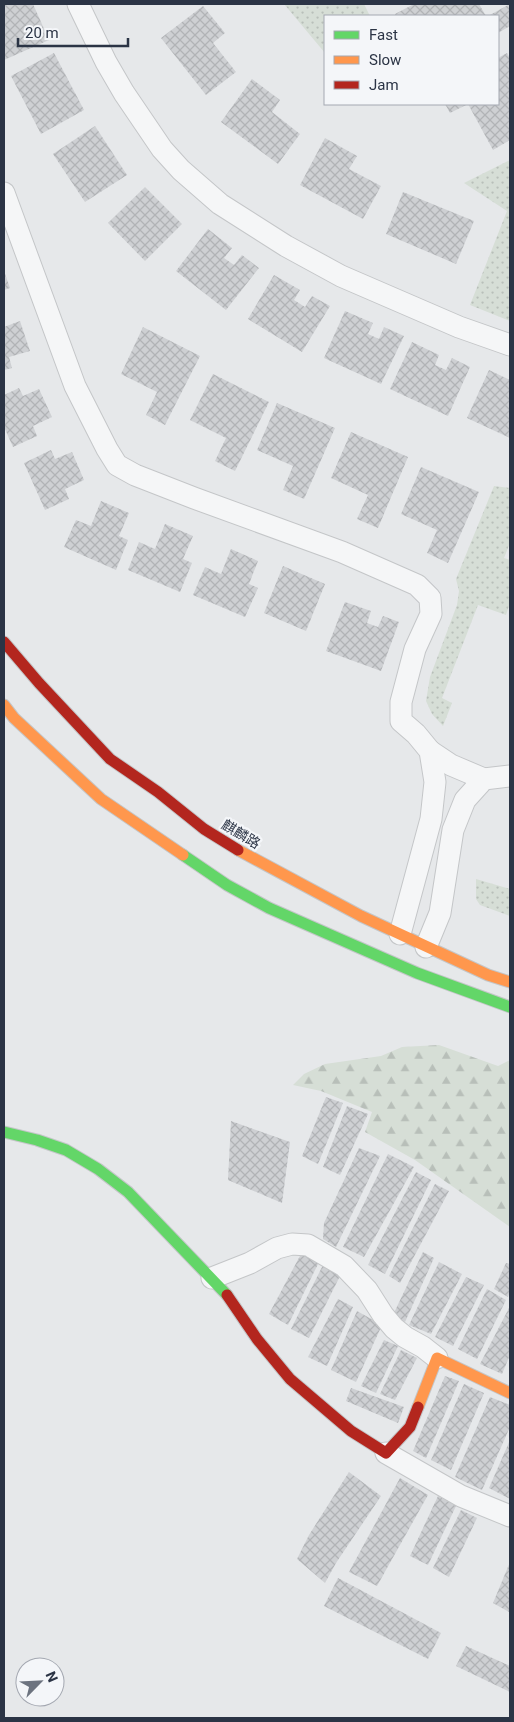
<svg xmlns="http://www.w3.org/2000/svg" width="514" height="1722" viewBox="0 0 514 1722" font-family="Roboto,'Noto Sans SC',sans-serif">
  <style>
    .grass { fill: url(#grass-dots) }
    .forest { fill: url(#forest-firs) }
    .building { fill: url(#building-cross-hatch) }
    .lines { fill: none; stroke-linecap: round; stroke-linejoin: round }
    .lane-casing { stroke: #c4c6c8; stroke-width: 23 }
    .fast-casing { stroke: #c4c6c8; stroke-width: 13 }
    .slow-casing { stroke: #c4c6c8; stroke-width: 13 }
    .jam-casing { stroke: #c4c6c8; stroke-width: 13 }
    .lane { stroke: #f5f6f7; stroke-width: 21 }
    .fast { stroke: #63d668; stroke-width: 11 }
    .slow { stroke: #ff974d; stroke-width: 11 }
    .jam { stroke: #b3261e; stroke-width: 11 }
    .labels { text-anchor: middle; stroke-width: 4.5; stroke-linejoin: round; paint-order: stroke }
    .street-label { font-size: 14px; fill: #2b3445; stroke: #f4f6f9 }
  </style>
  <defs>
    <pattern id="grass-dots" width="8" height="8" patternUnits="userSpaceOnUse" patternTransform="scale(1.25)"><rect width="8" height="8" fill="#d6ded6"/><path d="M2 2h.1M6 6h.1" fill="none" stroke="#b8bfb9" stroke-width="1.8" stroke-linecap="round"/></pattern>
    <pattern id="forest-firs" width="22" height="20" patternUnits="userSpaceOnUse" patternTransform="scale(1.25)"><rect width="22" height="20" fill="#d6ded6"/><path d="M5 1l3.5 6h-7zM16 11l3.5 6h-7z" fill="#b8bfb9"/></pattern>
    <pattern id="building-cross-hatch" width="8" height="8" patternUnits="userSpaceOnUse" patternTransform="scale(1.25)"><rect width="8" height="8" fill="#ced0d3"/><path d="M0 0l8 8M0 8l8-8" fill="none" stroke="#b1b3b6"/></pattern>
  </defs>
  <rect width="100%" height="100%" fill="#e6e8ea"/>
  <!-- grass -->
  <g class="grass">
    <polygon points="284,4 364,4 370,16 325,16 325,53"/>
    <polygon points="510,160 510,321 470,305 507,211 464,183"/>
    <polygon points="494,486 510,488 510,543 504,558 510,560 510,603 506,615 478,605 442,698 452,703 443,726 432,714 426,701 430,677 457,605 459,591 456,579"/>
    <polygon points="476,879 510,889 510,916 480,905 476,899"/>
  </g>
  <!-- forest -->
  <polygon class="forest" points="439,1045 498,1066 510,1060 510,1227 415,1160 365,1132 372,1112 321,1091 293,1085 304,1074 325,1064 381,1056 402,1047"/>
  <!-- building -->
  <g class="building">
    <polygon points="4,4 33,4 49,40 4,60"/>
    <polygon points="414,4 479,4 486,16 396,16 395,14"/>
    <polygon points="510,4 510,26 498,33 498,16 488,16"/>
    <polygon points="203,6 225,33 213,43 236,72 206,95 161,38"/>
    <polygon points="54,53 84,110 41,134 11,76"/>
    <polygon points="507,53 510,58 510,140 493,150 468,104 450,113 445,104 498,104 498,58"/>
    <polygon points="252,79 280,100 272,112 300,134 278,164 221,122"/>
    <polygon points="95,126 127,175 85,202 53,154"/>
    <polygon points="325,138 357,156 349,169 381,186 363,219 300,185"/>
    <polygon points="145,187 182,224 145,261 108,223"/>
    <polygon points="403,192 474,221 456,264 386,234"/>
    <polygon points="208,229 232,248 224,258 234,265 242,255 259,268 226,310 176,271"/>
    <polygon points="4,271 10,288 4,290"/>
    <polygon points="274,275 300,290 294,300 305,307 312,296 330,306 302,352 248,319"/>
    <polygon points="345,311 373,323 368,334 379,339 384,327 404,336 381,384 324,358"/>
    <polygon points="20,321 30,351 9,357 12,368 4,370 4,327"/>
    <polygon points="143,327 200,356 165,425 146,415 157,392 121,374"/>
    <polygon points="412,342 439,355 435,365 446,370 452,358 470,367 448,416 390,389"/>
    <polygon points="489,370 510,380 510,438 467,418"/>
    <polygon points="213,374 269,402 235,471 215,461 226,438 190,420"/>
    <polygon points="19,388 23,396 39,389 52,417 33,426 37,436 13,447 4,427 4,395"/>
    <polygon points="277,403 335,428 304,499 283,490 293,466 257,450"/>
    <polygon points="351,432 408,457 378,528 357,519 368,495 331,478"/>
    <polygon points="51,450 55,459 72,452 84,480 65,489 69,499 45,510 24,463"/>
    <polygon points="421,467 479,492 448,563 427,553 437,530 401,514"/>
    <polygon points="101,501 129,513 119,536 128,540 116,570 64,547 76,520 91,526"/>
    <polygon points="165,524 193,536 183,559 192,563 180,592 128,570 139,542 155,549"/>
    <polygon points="231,549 258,561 249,584 258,588 245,617 193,595 205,567 221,574"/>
    <polygon points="283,566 325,584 306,631 264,613"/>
    <polygon points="345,602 371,611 367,623 378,627 383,616 399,622 381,671 326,651"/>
    <polygon points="326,1097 343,1103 318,1164 302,1156"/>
    <polygon points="347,1106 368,1114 340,1175 323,1167"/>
    <polygon points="231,1121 290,1142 282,1203 228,1180"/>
    <polygon points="359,1148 380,1156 336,1247 323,1239 324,1223"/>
    <polygon points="388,1154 414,1167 364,1257 343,1247"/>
    <polygon points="416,1172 431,1180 385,1274 368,1265"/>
    <polygon points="435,1184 449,1191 400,1283 389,1276"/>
    <polygon points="423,1252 434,1258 405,1322 393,1315"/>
    <polygon points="301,1254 319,1262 288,1325 269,1314"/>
    <polygon points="439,1262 462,1274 431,1334 409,1325"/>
    <polygon points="506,1263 510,1264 510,1291 508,1297 494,1289"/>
    <polygon points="323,1265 341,1274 309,1338 291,1329"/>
    <polygon points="466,1277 484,1285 453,1346 435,1337"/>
    <polygon points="487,1289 506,1300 477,1359 458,1349"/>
    <polygon points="338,1299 353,1307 327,1366 308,1357"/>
    <polygon points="510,1306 510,1355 502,1374 480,1364"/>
    <polygon points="357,1311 382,1325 356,1382 331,1370"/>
    <polygon points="384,1340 398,1346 376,1393 361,1386"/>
    <polygon points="401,1350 417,1358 395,1400 380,1394"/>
    <polygon points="445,1376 459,1381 426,1458 413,1451"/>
    <polygon points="464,1384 484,1393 451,1470 431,1460"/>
    <polygon points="351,1388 404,1407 398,1423 346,1401"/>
    <polygon points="490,1397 510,1405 510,1427 482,1490 455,1477"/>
    <polygon points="510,1440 510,1499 489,1488"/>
    <polygon points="349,1472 381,1496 336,1563 325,1583 297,1559 309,1535"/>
    <polygon points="400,1478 428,1495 377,1586 349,1572"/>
    <polygon points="438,1496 456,1506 428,1565 410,1556"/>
    <polygon points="461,1510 477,1518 449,1577 433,1568"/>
    <polygon points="510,1562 510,1609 509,1612 493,1603"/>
    <polygon points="338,1578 441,1633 428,1659 324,1606"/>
    <polygon points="466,1646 510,1666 510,1692 456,1666"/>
  </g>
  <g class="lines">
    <!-- lane casing -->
    <g class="lane-casing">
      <g id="lane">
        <polyline points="78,4 106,62 124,93 162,149 181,170 220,204 286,246 341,276 459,327 510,345"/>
        <polyline points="4,193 75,386 107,449 117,465 135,475 194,498 342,552 417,585 430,598 431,614 415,649 401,702 401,721 416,734 430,751 435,782 431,819 400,934"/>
        <polyline points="430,751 451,765 484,779"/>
        <polyline points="426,947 440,913 453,830 465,800 484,779 510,776"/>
        <polyline points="212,1278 250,1263 277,1248 292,1244 308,1245 344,1266 367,1290 383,1315 394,1328 405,1337 423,1347 437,1358"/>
        <polyline points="386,1453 461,1496 510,1516"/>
      </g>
    </g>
    <!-- fast casing -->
    <g class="fast-casing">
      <g id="fast">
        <polyline points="183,855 227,885 269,908 417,973 510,1007"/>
        <polyline points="4,1132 37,1140 66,1150 98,1169 128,1192 227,1295"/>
      </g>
    </g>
    <!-- slow casing -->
    <g class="slow-casing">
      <g id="slow">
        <polyline points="4,705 14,718 101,799 183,855"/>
        <polyline points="238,850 361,916 488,975 510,982"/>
        <polyline points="418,1407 437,1358 510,1393"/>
      </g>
    </g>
    <!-- jam casing -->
    <g class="jam-casing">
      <g id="jam">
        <polyline points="4,642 39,683 110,759 158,792 204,829 238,850"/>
        <polyline points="227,1295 257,1339 290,1379 351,1431 386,1453 410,1427 418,1407"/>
      </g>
    </g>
    <!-- lane -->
    <use href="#lane" class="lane"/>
    <!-- fast -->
    <use href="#fast" class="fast"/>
    <!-- slow -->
    <use href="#slow" class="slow"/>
    <!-- jam -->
    <use href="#jam" class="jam"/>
  </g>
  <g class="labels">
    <!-- street labels -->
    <g class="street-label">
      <text transform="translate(241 834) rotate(31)" y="5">麒麟路</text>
    </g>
  </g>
  <!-- border -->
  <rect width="514" height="1722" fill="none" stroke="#2b3445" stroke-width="10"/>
  <!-- legend -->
  <rect x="324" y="15" width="175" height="90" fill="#f4f6f9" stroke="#a4a8b1"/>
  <rect x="334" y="31" width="25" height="8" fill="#63d668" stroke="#a4a8b1"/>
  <text x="369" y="40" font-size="15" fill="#2b3445">Fast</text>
  <rect x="334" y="56" width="25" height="8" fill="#ff974d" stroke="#a4a8b1"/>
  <text x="369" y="65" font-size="15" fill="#2b3445">Slow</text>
  <rect x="334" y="81" width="25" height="8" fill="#b3261e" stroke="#a4a8b1"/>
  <text x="369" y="90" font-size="15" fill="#2b3445">Jam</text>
  <!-- north arrow -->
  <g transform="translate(40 1682) rotate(66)"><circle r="24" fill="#f4f6f9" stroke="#a4a8b1"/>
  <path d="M0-4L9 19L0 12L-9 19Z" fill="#6c737f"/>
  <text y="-8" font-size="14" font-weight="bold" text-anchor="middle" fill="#2b3445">N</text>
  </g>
  <!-- scale -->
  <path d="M18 38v8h110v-8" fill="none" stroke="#2b3445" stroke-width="2.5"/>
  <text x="25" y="38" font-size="15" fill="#2b3445" stroke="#f4f6f9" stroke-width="4" paint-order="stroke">20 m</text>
</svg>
